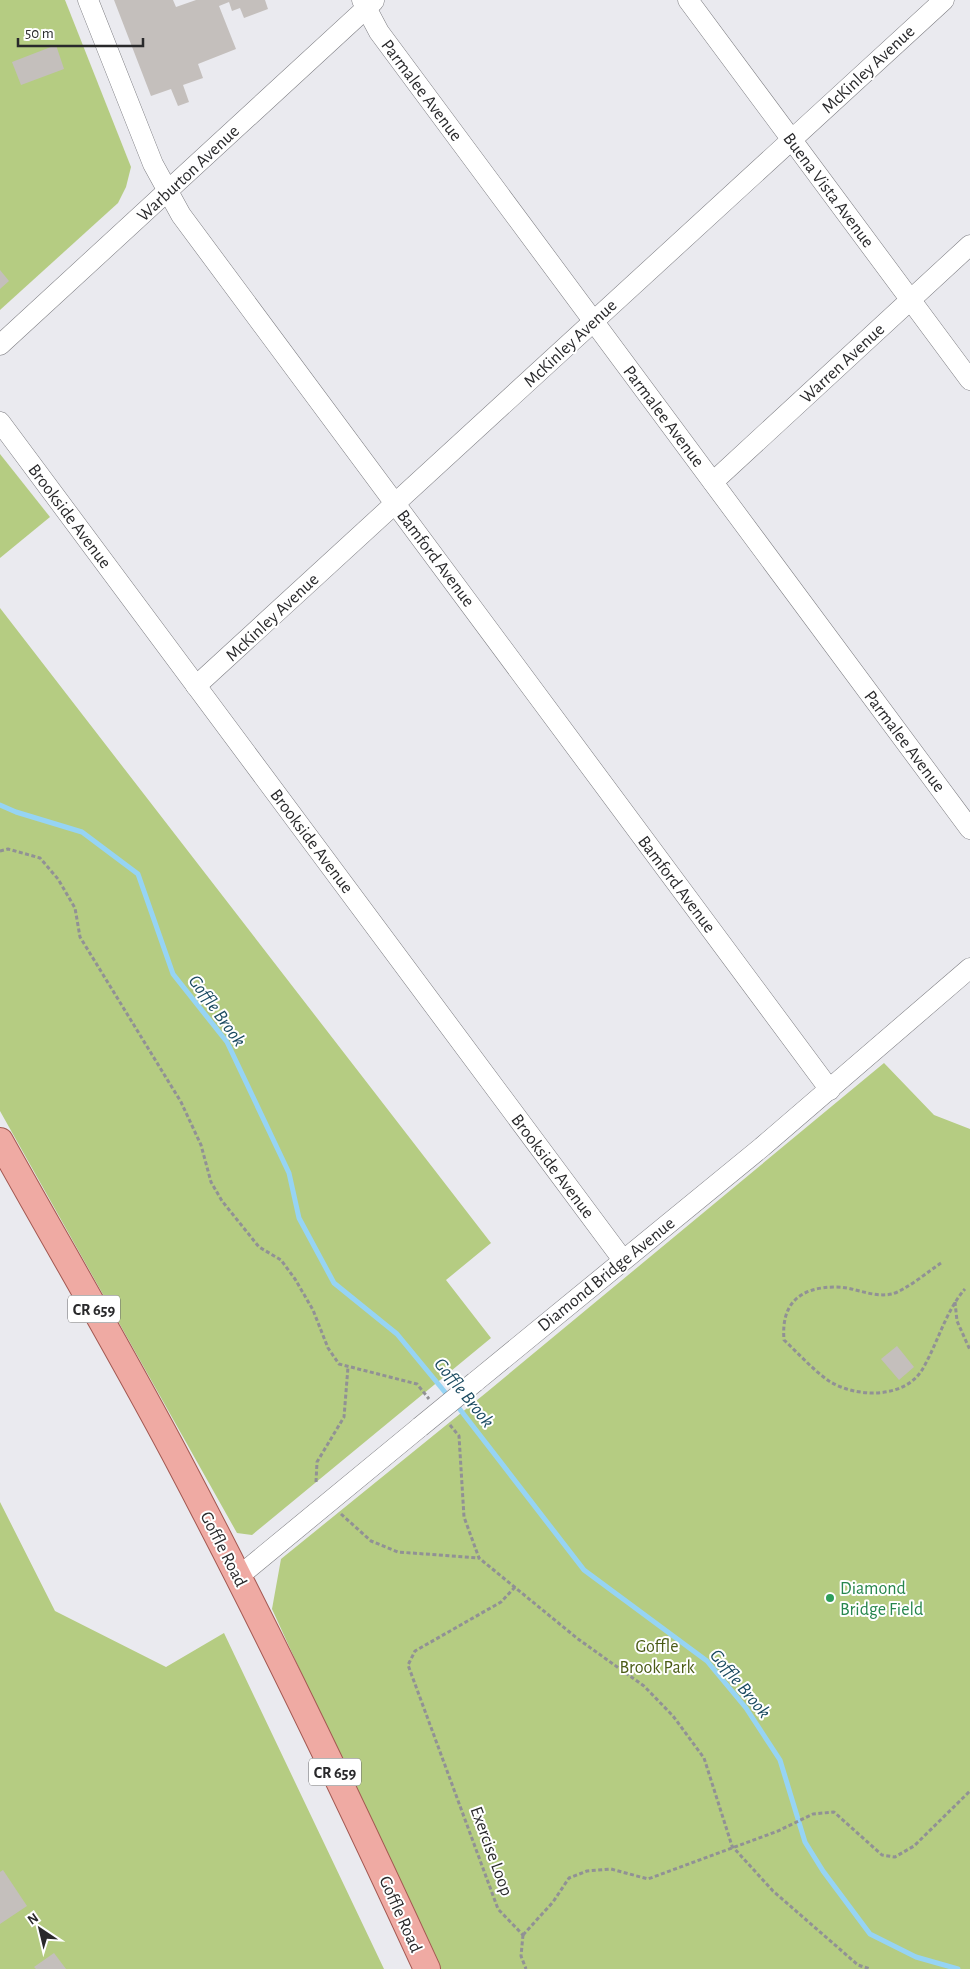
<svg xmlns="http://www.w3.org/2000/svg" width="970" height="1969" viewBox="0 0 970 1969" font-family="'Alegreya Sans',sans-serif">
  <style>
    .green { fill: #b5cc82 }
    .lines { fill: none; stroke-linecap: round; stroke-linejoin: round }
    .stream { stroke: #96d4f4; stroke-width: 5 }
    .building { fill: #c4bfbc }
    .minor-casing { stroke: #7c7c81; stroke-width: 21 }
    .major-casing { stroke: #a35851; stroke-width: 28 }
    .path { stroke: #919195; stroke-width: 3; stroke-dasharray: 4 2.5; stroke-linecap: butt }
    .minor { stroke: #fff; stroke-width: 20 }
    .major { stroke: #efaaa3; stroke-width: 26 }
    .minor-bridge-casing { stroke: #7c7c81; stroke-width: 21; stroke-linecap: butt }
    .minor-bridge { stroke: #fff; stroke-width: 20 }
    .leisure-dot { fill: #2e9e5b; stroke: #fff; stroke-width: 2 }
    .labels { text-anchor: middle; stroke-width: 4; stroke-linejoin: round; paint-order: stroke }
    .shield { fill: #fff; stroke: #69696b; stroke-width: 1 }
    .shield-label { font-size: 16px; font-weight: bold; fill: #29292b }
    .street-label { font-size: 18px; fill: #29292b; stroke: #fff }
    .leisure-label { font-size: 18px; fill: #27864d; stroke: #fff; text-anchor: start }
    .park-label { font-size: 18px; fill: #4a5b15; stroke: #fff }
    .water-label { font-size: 19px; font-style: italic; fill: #1a4a60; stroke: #fff }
  </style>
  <rect width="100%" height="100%" fill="#eaeaef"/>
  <!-- green -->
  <g class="green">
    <polygon points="0,0 65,0 131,167 126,187 118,203 0,310"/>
    <polygon points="0,454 50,517 0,558"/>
    <polygon points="0,608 491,1243 446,1280 491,1338 252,1535 237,1533 0,1111"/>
    <polygon points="884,1063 934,1115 970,1129 970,1969 437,1969 272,1609 281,1559 487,1392"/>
    <polygon points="0,1502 55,1611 166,1667 224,1633 384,1969 0,1969"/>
  </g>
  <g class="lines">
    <!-- stream -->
    <g class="stream">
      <polyline points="0,805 16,812 82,832 138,874 173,974 227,1042 289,1173 299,1218 334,1283 397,1334 449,1397"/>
      <polyline points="455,1403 584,1570 707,1661 746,1708 780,1760 805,1842 823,1871 870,1934 916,1957 958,1969"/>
    </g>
  </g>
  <!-- building -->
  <g class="building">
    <polygon points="114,0 173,0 176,7 196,0 265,0 268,9 244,18 240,8 232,11 229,2 219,6 236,49 198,64 203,78 183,85 189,102 178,106 171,89 151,96"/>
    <polygon points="56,45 64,69 21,85 12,62"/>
    <polygon points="0,270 9,281 0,289"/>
    <polygon points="897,1346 914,1367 899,1380 881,1359"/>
    <polygon points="3,1870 27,1906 0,1924 0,1872"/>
    <polygon points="54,1953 66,1969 36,1969 34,1967"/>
  </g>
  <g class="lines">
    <!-- minor casing -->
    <g class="minor-casing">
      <g id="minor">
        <polyline points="88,0 153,164 181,215 830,1090"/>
        <polyline points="362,0 379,32 970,829"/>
        <polyline points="688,0 970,380"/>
        <polyline points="0,345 374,1"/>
        <polyline points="0,422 623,1260"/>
        <polyline points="713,482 970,245"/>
        <polyline points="196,686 944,0"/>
        <polyline points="475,1382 762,1147 970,968"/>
        <polyline points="238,1577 420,1427"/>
      </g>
    </g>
    <!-- major casing -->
    <g class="major-casing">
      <path id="major" d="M0,1141C59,1247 121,1352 178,1460C266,1627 348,1797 427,1969"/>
    </g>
    <!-- path -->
    <g class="path">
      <polyline points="0,851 8,849 40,858 58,879 75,908 80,937 181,1102 201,1145 211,1182 222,1201 259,1247 281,1260 295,1279 313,1310 328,1348 339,1364 417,1384 429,1399"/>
      <path d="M941,1263C929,1271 906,1290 892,1294C872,1298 855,1287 836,1287C799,1287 781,1304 784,1340C798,1353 813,1370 829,1381C856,1398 904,1399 922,1370C938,1343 945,1312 965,1289"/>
      <polyline points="955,1302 957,1321 970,1350"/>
      <polyline points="450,1425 459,1436 464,1517 479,1558 578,1639 644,1686 673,1716 704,1758 732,1846 773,1891 858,1965 870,1969"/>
      <polyline points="316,1482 317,1462 344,1417 348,1367"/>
      <polyline points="341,1514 371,1541 398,1552 479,1558"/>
      <polyline points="515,1587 501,1602 415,1651 408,1665 498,1909 523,1935"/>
      <polyline points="523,1935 553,1902 569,1878 587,1871 611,1869 648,1879 778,1831 813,1814 834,1812 882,1855 895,1857 914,1846 970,1791"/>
      <polyline points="523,1935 521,1956 526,1969"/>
    </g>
    <!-- minor -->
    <use href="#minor" class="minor"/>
    <!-- major -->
    <use href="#major" class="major"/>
    <!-- minor-bridge casing -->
    <g class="minor-bridge-casing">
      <polyline id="minor-bridge" points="420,1427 475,1382"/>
    </g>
    <!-- minor-bridge -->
    <use href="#minor-bridge" class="minor-bridge"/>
  </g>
  <!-- markers -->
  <circle class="leisure-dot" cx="830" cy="1598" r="5"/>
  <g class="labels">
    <!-- shield labels -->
    <g class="shield">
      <rect x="68" y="1295.5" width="52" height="27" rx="4"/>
      <rect x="309" y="1758.5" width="52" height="27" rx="4"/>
    </g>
    <g class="shield-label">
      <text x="94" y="1315">CR 659</text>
      <text x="335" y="1778">CR 659</text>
    </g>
    <!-- street labels -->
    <g class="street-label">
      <text transform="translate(868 69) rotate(-43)" y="6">McKinley Avenue</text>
      <text transform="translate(422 90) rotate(53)" y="6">Parmalee Avenue</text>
      <text transform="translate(188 173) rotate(-43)" y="6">Warburton Avenue</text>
      <text transform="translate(829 190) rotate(53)" y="6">Buena Vista Avenue</text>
      <text transform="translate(570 343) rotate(-43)" y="6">McKinley Avenue</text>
      <text transform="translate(842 363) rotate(-43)" y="6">Warren Avenue</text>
      <text transform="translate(664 416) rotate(53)" y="6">Parmalee Avenue</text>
      <text transform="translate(70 516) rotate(53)" y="6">Brookside Avenue</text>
      <text transform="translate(436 558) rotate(53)" y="6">Bamford Avenue</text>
      <text transform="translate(272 617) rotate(-43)" y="6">McKinley Avenue</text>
      <text transform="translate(905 741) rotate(53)" y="6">Parmalee Avenue</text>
      <text transform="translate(312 841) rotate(53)" y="6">Brookside Avenue</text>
      <text transform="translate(677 884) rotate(53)" y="6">Bamford Avenue</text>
      <text transform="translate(553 1166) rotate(53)" y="6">Brookside Avenue</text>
      <text transform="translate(606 1274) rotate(-39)" y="6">Diamond Bridge Avenue</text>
      <text transform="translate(224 1549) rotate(63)" y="6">Goffle Road</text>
      <text transform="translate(492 1851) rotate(70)" y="6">Exercise Loop</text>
      <text transform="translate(401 1914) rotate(66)" y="6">Goffle Road</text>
    </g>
    <!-- leisure labels -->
    <g class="leisure-label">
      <text x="840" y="1594">Diamond<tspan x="840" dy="21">Bridge Field</tspan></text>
    </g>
    <!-- park labels -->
    <g class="park-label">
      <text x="657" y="1652">Goffle<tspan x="657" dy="21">Brook Park</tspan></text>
    </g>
    <!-- water labels -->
    <g class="water-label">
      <text transform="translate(218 1010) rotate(54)" y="7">Goffle Brook</text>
      <text transform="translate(465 1392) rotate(51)" y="7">Goffle Brook</text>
      <text transform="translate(741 1683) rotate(50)" y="7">Goffle Brook</text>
    </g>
  </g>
  <!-- north arrow -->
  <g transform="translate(40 1929) rotate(325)" stroke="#ffffff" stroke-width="4" paint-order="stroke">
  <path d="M0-4L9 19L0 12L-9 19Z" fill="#29292b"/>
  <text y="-8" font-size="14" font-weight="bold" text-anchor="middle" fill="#29292b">N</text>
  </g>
  <!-- scale -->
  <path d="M18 38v8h125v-8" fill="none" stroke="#29292b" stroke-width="2.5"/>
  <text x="25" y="38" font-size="15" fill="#29292b" stroke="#ffffff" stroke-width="4" paint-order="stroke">50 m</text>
</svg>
